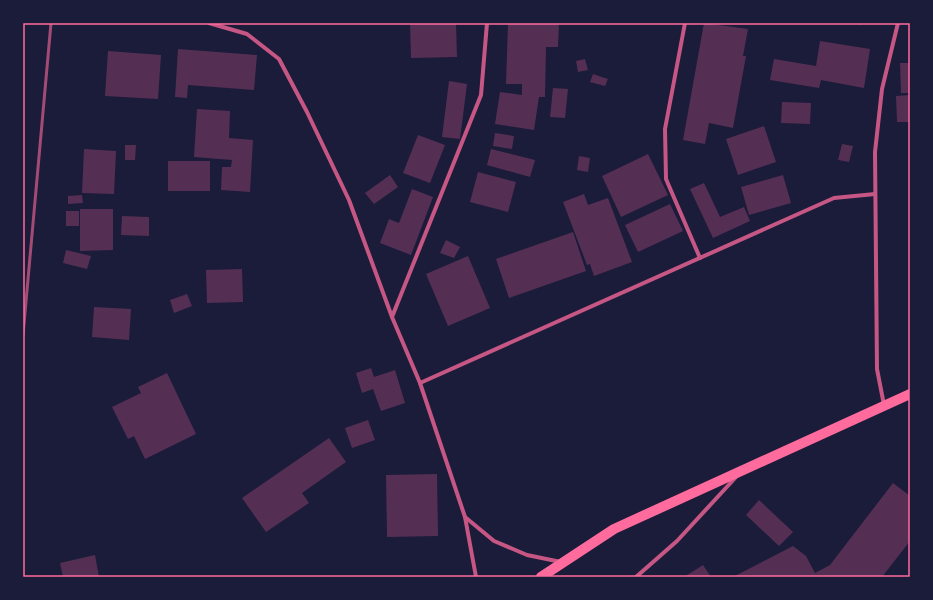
<svg xmlns="http://www.w3.org/2000/svg" width="933" height="600" viewBox="0 0 933 600" font-family="'Fira Sans Condensed',sans-serif">
  <style>
    .building { fill: #542f53 }
    .lines { fill: none; stroke-linecap: round; stroke-linejoin: round }
    .minor { stroke: #c65784; stroke-width: 4 }
    .primary { stroke: #ff6b9d; stroke-width: 10 }
    .rail { stroke: #a44b75; stroke-width: 3 }
    .neatline { fill: none; stroke: #ff6b9d; stroke-width: 1.5 }
  </style>
  <rect width="100%" height="100%" fill="#1b1b3a"/>
  <!-- building -->
  <g class="building">
    <polygon points="410,23 456,23 457,57 411,58"/>
    <polygon points="508,23 559,23 558,47 546,47 545,97 539,97 534,130 495,124 500,92 522,95 522,84 506,84"/>
    <polygon points="704,23 748,29 743,56 746,56 733,128 709,123 705,144 683,140"/>
    <polygon points="850,23 861,23 861,25"/>
    <polygon points="820,41 870,49 864,88 821,80 819,88 770,80 774,59 816,66"/>
    <polygon points="178,49 257,55 254,90 188,85 187,98 175,97"/>
    <polygon points="108,51 161,55 158,99 105,96"/>
    <polygon points="585,59 588,70 578,72 576,61"/>
    <polygon points="900,63 910,63 910,93 901,93"/>
    <polygon points="593,74 608,79 605,86 590,82"/>
    <polygon points="449,81 467,84 460,139 442,137"/>
    <polygon points="553,88 568,89 565,118 550,117"/>
    <polygon points="910,95 910,122 897,122 896,96"/>
    <polygon points="782,102 811,103 810,124 781,123"/>
    <polygon points="197,109 230,111 229,138 253,140 250,192 221,190 222,167 231,167 232,160 194,157"/>
    <polygon points="764,126 776,162 738,175 726,139"/>
    <polygon points="495,133 514,136 512,149 493,146"/>
    <polygon points="418,135 445,145 430,183 403,173"/>
    <polygon points="842,144 853,146 849,162 838,160"/>
    <polygon points="125,145 136,145 135,160 125,160"/>
    <polygon points="84,149 116,151 114,194 82,193"/>
    <polygon points="491,149 535,160 530,177 487,165"/>
    <polygon points="648,154 668,195 621,217 602,176"/>
    <polygon points="579,156 590,158 588,172 577,170"/>
    <rect x="168" y="161" width="42" height="30"/>
    <polygon points="478,172 516,182 508,212 470,202"/>
    <polygon points="390,175 398,187 374,204 365,193"/>
    <polygon points="783,175 791,203 749,215 741,187"/>
    <polygon points="704,183 720,217 744,207 750,221 713,238 690,189"/>
    <polygon points="412,189 433,197 411,255 380,243 389,219 399,223"/>
    <polygon points="584,194 588,205 608,198 632,262 594,276 590,264 587,265 563,202"/>
    <polygon points="82,195 83,203 68,204 68,196"/>
    <polygon points="670,204 683,231 638,252 625,225"/>
    <polygon points="80,209 113,209 113,250 80,251"/>
    <rect x="66" y="211" width="13" height="15"/>
    <polygon points="122,216 149,217 149,236 121,235"/>
    <polygon points="573,232 586,271 509,298 496,259"/>
    <polygon points="446,240 460,247 454,258 440,253"/>
    <polygon points="66,250 91,256 87,269 63,263"/>
    <polygon points="468,256 490,308 448,326 426,274"/>
    <polygon points="242,269 243,302 207,303 206,270"/>
    <polygon points="187,294 192,306 174,313 170,300"/>
    <polygon points="94,307 131,309 129,340 92,337"/>
    <polygon points="371,368 374,377 395,370 405,403 381,411 373,389 362,393 356,373"/>
    <polygon points="167,373 196,434 145,459 134,436 128,439 112,407 141,393 138,387"/>
    <polygon points="368,420 375,440 352,448 345,428"/>
    <polygon points="329,438 346,462 302,493 309,503 266,532 242,498"/>
    <polygon points="437,474 438,536 387,537 386,475"/>
    <polygon points="893,483 910,496 910,541 882,577 733,577 793,546 806,556 815,573 830,565"/>
    <polygon points="759,500 793,532 779,546 746,515"/>
    <polygon points="95,555 99,577 63,577 60,563"/>
    <polygon points="703,565 711,577 684,577"/>
  </g>
  <g class="lines">
    <!-- minor -->
    <g class="minor">
      <polyline points="209,23 247,34 279,59 307,112 349,200 392,317 420,383 465,517 476,577"/>
      <polyline points="685,23 665,129 666,179 700,258"/>
      <polyline points="392,317 481,95 487,23"/>
      <polyline points="420,383 834,198 875,194"/>
      <polyline points="884,405 877,369 875,152 882,89 898,23"/>
      <polyline points="465,517 494,541 527,555 561,562"/>
      <polyline points="636,577 677,541 736,477"/>
    </g>
    <!-- primary -->
    <polyline class="primary" points="541,577 614,529 910,394"/>
    <!-- rail -->
    <polyline class="rail" points="23,335 51,23"/>
  </g>
  <!-- border -->
  <rect width="933" height="600" fill="none" stroke="#1b1b3a" stroke-width="48"/>
  <rect x="24" y="24" width="885" height="552" class="neatline"/>
</svg>
